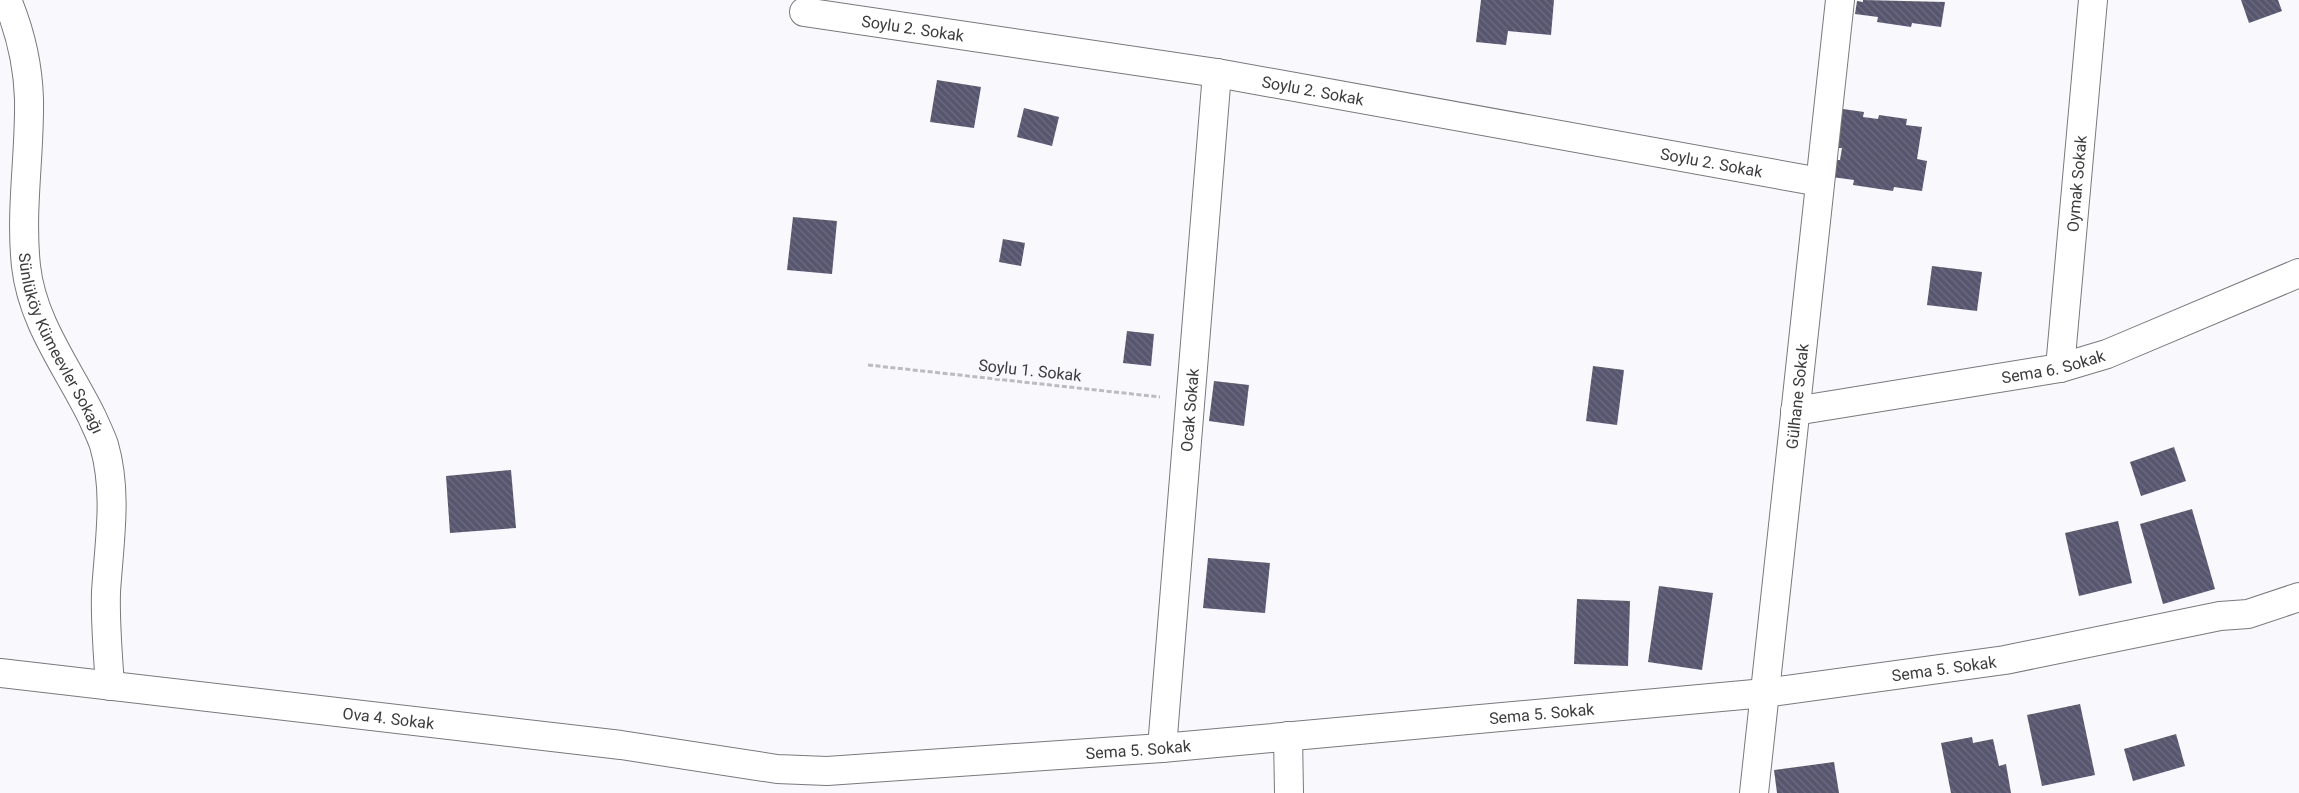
<svg xmlns="http://www.w3.org/2000/svg" width="2299" height="793" viewBox="0 0 2299 793" font-family="Roboto,sans-serif">
  <style>
    .building { fill: url(#building-back-hatch) }
    .lines { fill: none; stroke-linecap: round; stroke-linejoin: round }
    .minor-casing { stroke: #79797d; stroke-width: 30 }
    .path { stroke: #bcbcc0; stroke-width: 3; stroke-dasharray: 5 2.5; stroke-linecap: butt }
    .minor { stroke: #fff; stroke-width: 28 }
    .labels { text-anchor: middle; stroke-width: 5; stroke-linejoin: round; paint-order: stroke }
    .street-label { font-size: 16px; fill: #3c3c3e; stroke: #f8f8fd }
  </style>
  <defs>
    <pattern id="building-back-hatch" width="6" height="6" patternUnits="userSpaceOnUse" patternTransform="scale(1.25)"><rect width="6" height="6" fill="#57566f"/><path d="M-1 5l2 2M0 0l6 6M5-1l2 2" fill="none" stroke="#6d6c80"/></pattern>
  </defs>
  <rect width="100%" height="100%" fill="#f8f8fd"/>
  <!-- building -->
  <g class="building">
    <polygon points="1481,0 1554,0 1551,35 1508,31 1506,45 1476,42"/>
    <polygon points="1863,0 1945,2 1941,27 1912,23 1911,27 1877,22 1878,17 1855,14 1857,1 1863,2"/>
    <polygon points="2241,0 2278,0 2282,11 2249,23"/>
    <polygon points="937,80 981,87 974,128 930,122"/>
    <polygon points="1024,108 1059,117 1052,146 1017,137"/>
    <polygon points="1843,109 1864,112 1863,117 1878,119 1879,115 1907,119 1906,125 1922,127 1917,159 1927,161 1922,191 1894,187 1893,191 1853,185 1854,180 1832,177 1835,160 1840,160 1842,148 1837,148"/>
    <polygon points="793,217 837,221 832,274 787,270"/>
    <polygon points="1003,239 1025,243 1021,266 999,262"/>
    <polygon points="1932,266 1982,272 1977,311 1927,305"/>
    <polygon points="1127,331 1154,334 1151,366 1123,363"/>
    <polygon points="1593,366 1624,370 1617,425 1586,421"/>
    <polygon points="1214,381 1249,385 1244,426 1209,421"/>
    <polygon points="2174,447 2186,481 2141,496 2130,462"/>
    <polygon points="511,470 516,528 450,533 446,476"/>
    <polygon points="2192,509 2215,589 2163,604 2140,524"/>
    <polygon points="2118,521 2132,583 2079,596 2065,533"/>
    <polygon points="1208,558 1270,563 1265,613 1203,608"/>
    <polygon points="1659,586 1713,593 1702,670 1648,662"/>
    <polygon points="1577,599 1630,601 1628,666 1574,664"/>
    <polygon points="2080,704 2095,775 2042,786 2027,715"/>
    <polygon points="2176,734 2185,766 2133,781 2124,749"/>
    <polygon points="1972,737 1973,743 1993,739 1999,766 2006,764 2011,793 1951,793 1941,743"/>
    <polygon points="1834,762 1839,793 1777,793 1774,770"/>
  </g>
  <g class="lines">
    <!-- minor casing -->
    <g class="minor-casing">
      <g id="minor">
        <path id="s1" d="M7,0C20,31 28,66 29,99C30,155 20,210 26,266C32,322 68,368 92,417C96,426 101,436 104,445C118,493 109,543 106,592C105,623 108,655 110,686"/>
        <path id="s2" d="M804,12L1217,73L1820,182"/>
        <path id="s3" d="M2060,368L2093,0"/>
        <path id="s4" d="M1795,411L2060,368L2107,354L2299,273"/>
        <path id="s5" d="M0,673L621,745L777,769L827,771L1162,748L1765,693L2005,660L2220,616L2248,614L2299,597"/>
        <polyline points="1288,736 1289,793"/>
        <path id="s6" d="M1162,748L1217,73"/>
        <path id="s7" d="M1754,793L1840,0"/>
      </g>
    </g>
    <!-- path -->
    <polyline class="path" points="868,365 1160,397"/>
    <!-- minor -->
    <use href="#minor" class="minor"/>
  </g>
  <g class="labels">
    <!-- street labels -->
    <g class="street-label">
      <text dy="6" stroke="none"><textPath href="#s2" startOffset="110">Soylu 2. Sokak</textPath></text>
      <text dy="6" stroke="none"><textPath href="#s2" startOffset="515">Soylu 2. Sokak</textPath></text>
      <text dy="6" stroke="none"><textPath href="#s2" startOffset="920">Soylu 2. Sokak</textPath></text>
      <text dy="6" stroke="none"><textPath href="#s3" startOffset="185">Oymak Sokak</textPath></text>
      <text dy="6" stroke="none"><textPath href="#s1" startOffset="354">Sünlüköy Kümeevler Sokağı</textPath></text>
      <text dy="6" stroke="none"><textPath href="#s4" startOffset="262">Sema 6. Sokak</textPath></text>
      <text transform="translate(1030 370) rotate(6)" y="6">Soylu 1. Sokak</text>
      <text dy="6" stroke="none"><textPath href="#s7" startOffset="399">Gülhane Sokak</textPath></text>
      <text dy="6" stroke="none"><textPath href="#s6" startOffset="339">Ocak Sokak</textPath></text>
      <text dy="6" stroke="none"><textPath href="#s5" startOffset="1955">Sema 5. Sokak</textPath></text>
      <text dy="6" stroke="none"><textPath href="#s5" startOffset="1550">Sema 5. Sokak</textPath></text>
      <text dy="6" stroke="none"><textPath href="#s5" startOffset="391">Ova 4. Sokak</textPath></text>
      <text dy="6" stroke="none"><textPath href="#s5" startOffset="1145">Sema 5. Sokak</textPath></text>
    </g>
  </g>
</svg>
